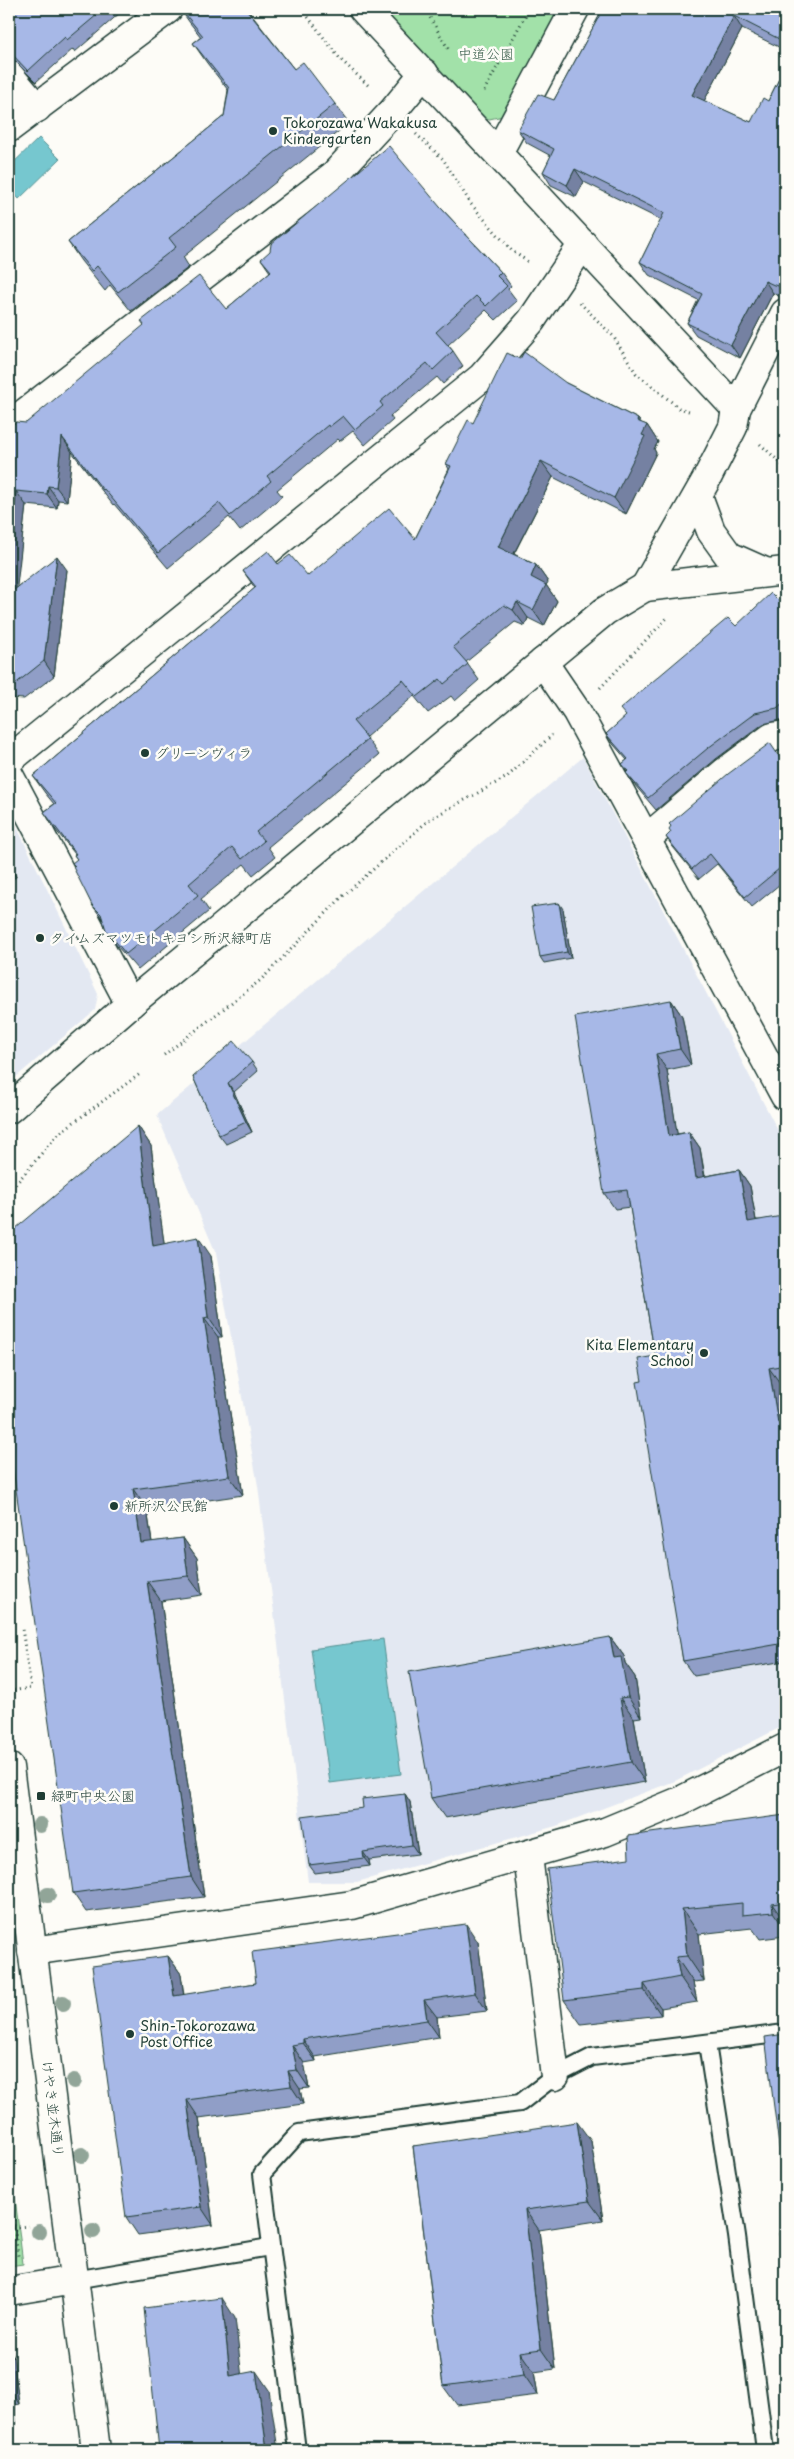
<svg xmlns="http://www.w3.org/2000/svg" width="794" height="2459" viewBox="0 0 794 2459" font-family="'Playpen Sans','Klee One',sans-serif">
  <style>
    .built { fill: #e3e8f2 }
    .green { fill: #a2e1a9; stroke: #608f6e }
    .water { fill: #76c7cf; stroke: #539091 }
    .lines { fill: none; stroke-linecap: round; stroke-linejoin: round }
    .service-casing { stroke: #1f3d34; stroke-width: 20 }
    .minor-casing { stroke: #1f3d34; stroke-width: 31 }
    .tertiary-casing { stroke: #1f3d34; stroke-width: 31 }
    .path { stroke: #1f3d34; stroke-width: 3; stroke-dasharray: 1 4; stroke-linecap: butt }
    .service { stroke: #fdfcf7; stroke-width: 16 }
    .minor { stroke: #fdfcf7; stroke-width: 28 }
    .tertiary { stroke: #fdfcf7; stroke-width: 28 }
    .tree { fill: #91a598 }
    .wall { fill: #909ec7; stroke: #1f3d34 }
    .shaded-wall { fill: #7581a2; stroke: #1f3d34 }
    .building { fill: #a7b8e7; stroke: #1f3d34 }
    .poi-dot { fill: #1f3d34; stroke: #fdfcf7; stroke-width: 2 }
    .labels { text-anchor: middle; stroke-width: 5; stroke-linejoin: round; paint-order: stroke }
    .park-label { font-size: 14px; fill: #395e4b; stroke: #fdfcf7 }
    .poi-label { font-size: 14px; fill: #1f3d34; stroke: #fdfcf7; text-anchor: start }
    .street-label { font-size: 14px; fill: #1f3d34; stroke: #fdfcf7 }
  </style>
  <rect width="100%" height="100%" fill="#fdfcf7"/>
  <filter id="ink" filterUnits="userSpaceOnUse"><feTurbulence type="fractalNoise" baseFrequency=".02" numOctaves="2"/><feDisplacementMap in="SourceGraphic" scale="10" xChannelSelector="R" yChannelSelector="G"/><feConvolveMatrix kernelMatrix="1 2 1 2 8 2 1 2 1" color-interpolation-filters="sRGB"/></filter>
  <g filter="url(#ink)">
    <!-- built -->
    <g class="built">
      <polygon points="583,757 785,1144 785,1725 675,1781 556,1826 357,1882 308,1882 258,1486 216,1253 157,1115"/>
      <polygon points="9,811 98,994 95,1010 9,1083"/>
    </g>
    <!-- green -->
    <g class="green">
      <polygon points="381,9 561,9 503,116 485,120"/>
      <polygon points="9,2148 23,2264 9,2266"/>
    </g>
    <!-- water -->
    <g class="water">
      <polygon points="39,138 60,159 19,199 9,188 9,167"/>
      <polygon points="383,1639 401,1774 330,1783 311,1649"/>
    </g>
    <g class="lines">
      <!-- service casing -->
      <g class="service-casing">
        <g id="service">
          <polyline points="707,2044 737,2236 765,2450"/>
          <polyline points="74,2280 270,2247"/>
          <polyline points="297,2450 262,2174 299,2133 520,2103 555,2076 592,2057 785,2033"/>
        </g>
      </g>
      <!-- minor casing -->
      <g class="minor-casing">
        <g id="minor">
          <polyline points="363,9 736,409"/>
          <polyline points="9,75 37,108"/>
          <polyline points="9,128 168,9"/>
          <polyline points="498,153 575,9"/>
          <polyline points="785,313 736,409 733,427 705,482 645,587 785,571"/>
          <polyline points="9,425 334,175 393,111 424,73"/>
          <polyline points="698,496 711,531 729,556 765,572"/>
          <polyline points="543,662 577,712 785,1096"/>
          <polyline points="9,760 482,377 531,321 583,244"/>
          <polyline points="9,775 130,1004"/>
          <polyline points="646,839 725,772 772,737 785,735"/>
          <polyline points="9,1109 130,1004 605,611 645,587"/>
          <polyline points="528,1856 555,2076"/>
          <polyline points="32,1951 352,1905 605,1832 680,1801 785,1748"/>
          <polyline points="9,2291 74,2280"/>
        </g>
      </g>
      <!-- tertiary casing -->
      <g class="tertiary-casing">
        <polyline id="tertiary" points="9,1767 96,2450"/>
      </g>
      <!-- path -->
      <g class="path">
        <polyline points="302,9 340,59 370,87"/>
        <polyline points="425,9 450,52"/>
        <polyline points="484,91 529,9"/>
        <polyline points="416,134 443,159 471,204 512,251 530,263"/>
        <polyline points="580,303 613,336 636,373 679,408 692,412"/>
        <polyline points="760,444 785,467"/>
        <polyline points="600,688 668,617"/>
        <polyline points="164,1055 262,979 342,897 430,819 507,777 552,735"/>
        <polyline points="9,1192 59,1133 140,1074"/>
        <polyline points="9,1691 31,1688 22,1628"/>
        <polyline points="9,2185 18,2256"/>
        <polyline points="9,2228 29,2226"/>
      </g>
      <!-- service -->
      <use href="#service" class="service"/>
      <!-- minor -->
      <use href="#minor" class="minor"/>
      <!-- tertiary -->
      <use href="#tertiary" class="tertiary"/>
    </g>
    <!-- trees -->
    <g class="tree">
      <circle cx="40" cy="1825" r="8"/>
      <circle cx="48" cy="1895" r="8"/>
      <circle cx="63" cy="2003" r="8"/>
      <circle cx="74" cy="2081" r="8"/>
      <circle cx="82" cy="2155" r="8"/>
      <circle cx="93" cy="2231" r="8"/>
      <circle cx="39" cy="2232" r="8"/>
    </g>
    <!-- wall -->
    <g class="wall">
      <polygon points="9,9 119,9 121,12 75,52 73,49 36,82 15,61 9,60"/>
      <polygon points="180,9 247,9 294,69 335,104 349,123 183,257 189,267 131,311 110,285 105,291 81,261 68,242 224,116 228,90 207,63 193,43 201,37 190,23"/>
      <polygon points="603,9 785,9 785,50 742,29 704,101 751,122 768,101 785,67 785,298 782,298 773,293 740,358 696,335 687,323 698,300 649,275 640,262 661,220 584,182 576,197 551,185 543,172 551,156 527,143 518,130 554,100"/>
      <polygon points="440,207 501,272 511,286 508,289 517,301 496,320 486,310 448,345 453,351 463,366 443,384 437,377 390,416 393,420 365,445 353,431 340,441 338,439 277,490 282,496 240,531 229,517 168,568 114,504 113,505 72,452 67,501 58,500 57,508 26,505 16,588 67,570 54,676 24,699 9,698 9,429 26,423 226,309 270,272 261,259"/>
      <polygon points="566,383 638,419 641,423 647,425 658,442 654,449 656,453 626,514 553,477 514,554 536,565 548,582 546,585 557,601 544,626 528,618 525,626 515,622 466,662 479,680 455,701 451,696 428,713 414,696 366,737 379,755 268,847 275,857 253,875 244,864 201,899 209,911 138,970 117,946 106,930 102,918 92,905 75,866 77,859 74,855 75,854 55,829 44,812 54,804 45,793 33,776 255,588 243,571 278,564 308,576 415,539 449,469 446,464 473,423"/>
      <polygon points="785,594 785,719 763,724 716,759 656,810 634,784 626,773 627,772 622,764 627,760 614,745 606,734 736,626 778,600"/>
      <polygon points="785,765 785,880 752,907 717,864 699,879 673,847 666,837 671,833"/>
      <polygon points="9,863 16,877 9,881"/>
      <polygon points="563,909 571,958 544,963 540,957"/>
      <polygon points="671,1000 682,1016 691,1065 667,1070 677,1134 689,1132 700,1148 705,1176 739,1170 750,1186 756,1220 785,1221 785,1382 780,1383 785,1413 785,1661 694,1676 683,1661 642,1381 655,1356 630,1207 615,1209 604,1193"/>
      <polygon points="252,1062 258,1071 234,1092 252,1132 226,1144 219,1135 193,1077"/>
      <polygon points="138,1126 151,1146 164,1244 211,1256 222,1337 218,1337 243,1495 147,1509 152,1542 183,1538 197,1558 202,1595 161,1601 204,1897 86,1912 73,1893"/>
      <polygon points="610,1637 624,1656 625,1663 635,1677 641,1717 634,1718 645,1782 445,1818 431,1798"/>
      <polygon points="405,1794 410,1802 418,1854 369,1860 370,1866 315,1873 309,1865 363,1808"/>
      <polygon points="785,1815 785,1936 760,1939 752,1928 699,1934 704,1981 693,1982 697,2002 661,2008 661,2015 581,2024 564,2000 629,1858"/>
      <polygon points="478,1942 487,2011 437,2017 439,2037 315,2057 316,2061 304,2063 309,2088 300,2089 303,2104 199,2118 213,2225 138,2235 126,2217 168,1956 181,1974 184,1995 256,1983"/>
      <polygon points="591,2141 603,2220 539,2230 555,2369 534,2372 538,2395 457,2405 443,2386 413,2146"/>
      <polygon points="9,2348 13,2355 19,2404 15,2405 16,2424 9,2425"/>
    </g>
    <!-- shaded-wall -->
    <g class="shaded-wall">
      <polygon points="734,16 742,29 701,107 692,95"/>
      <polygon points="575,169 584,182 576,197 567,185"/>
      <polygon points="765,281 773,293 740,358 731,345"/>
      <polygon points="638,419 645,428 647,425 658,442 654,449 656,453 626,514 614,498 642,435 637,421"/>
      <polygon points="62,437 72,452 67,501 56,487"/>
      <polygon points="541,461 553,477 509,563 498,547"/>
      <polygon points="48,486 58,500 57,508 47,494"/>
      <polygon points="16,491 26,505 14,613 9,606 9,554"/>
      <polygon points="57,556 67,570 54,676 44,661"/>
      <polygon points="536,565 548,582 546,585 557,601 544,626 533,610 531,577"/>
      <polygon points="517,602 528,618 525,626 513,610"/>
      <polygon points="9,863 16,877 9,867"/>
      <polygon points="559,903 563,909 571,958 567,952"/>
      <polygon points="671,1000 682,1016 691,1065 680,1049"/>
      <polygon points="656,1054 667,1070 680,1151 669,1136"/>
      <polygon points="228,1083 234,1092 252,1132 246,1122"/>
      <polygon points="138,1126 151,1146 167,1265 153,1246"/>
      <polygon points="689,1132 700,1148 707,1193 696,1178"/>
      <polygon points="739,1170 750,1186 759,1238 748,1222"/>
      <polygon points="782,1216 785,1221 785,1237"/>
      <polygon points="198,1237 211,1256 222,1337 208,1317"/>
      <polygon points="204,1318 218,1337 243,1495 229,1476"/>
      <polygon points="769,1368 780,1383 785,1413 785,1433 778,1423"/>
      <polygon points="133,1489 147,1509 155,1563 141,1543"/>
      <polygon points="183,1538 197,1558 202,1595 188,1576"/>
      <polygon points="147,1581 161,1601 204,1897 191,1877"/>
      <polygon points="610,1637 624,1656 625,1663 635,1677 641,1717 628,1697 614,1658"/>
      <polygon points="620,1698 634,1718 645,1782 631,1762"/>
      <polygon points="405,1794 410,1802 418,1854 412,1845"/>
      <polygon points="363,1852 369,1860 370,1866 364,1858"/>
      <polygon points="772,1904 785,1922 785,1929 773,1912"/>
      <polygon points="682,1909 699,1934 704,1981 687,1956"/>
      <polygon points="466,1924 478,1942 487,2011 475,1993"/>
      <polygon points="168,1956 181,1974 186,2014 174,1996"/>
      <polygon points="676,1957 693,1982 697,2002 680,1977"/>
      <polygon points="644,1984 661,2008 661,2015 644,1990"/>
      <polygon points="424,2000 437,2017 439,2037 427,2020"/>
      <polygon points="303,2039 315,2057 316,2061 303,2043"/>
      <polygon points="292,2045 304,2063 309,2088 297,2070"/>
      <polygon points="288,2071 300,2089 303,2104 291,2086"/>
      <polygon points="187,2100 199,2118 213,2225 201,2207"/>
      <polygon points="577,2122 591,2141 603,2220 589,2201"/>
      <polygon points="525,2210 539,2230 555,2369 541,2349"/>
      <polygon points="222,2298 235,2318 244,2395 230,2376"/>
      <polygon points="9,2348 13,2355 19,2404 9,2389"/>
      <polygon points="520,2352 534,2372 538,2395 524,2375"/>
      <polygon points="256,2371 269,2390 278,2450 267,2450"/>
      <polygon points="9,2396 15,2405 16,2424 9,2414"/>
    </g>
    <!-- building -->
    <g class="building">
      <polygon points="9,9 104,9 67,40 65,37 28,71 9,51"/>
      <polygon points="181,9 246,9 294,69 303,62 335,104 169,238 176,247 118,292 97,266 92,271 68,242 224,116 229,88 193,43 203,36"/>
      <polygon points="603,9 785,9 785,42 734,16 692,95 751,122 763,98 768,101 785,67 785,289 784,287 774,285 765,281 731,345 687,323 702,294 640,262 664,213 575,169 567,185 543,172 554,149 518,130 538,94 554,100"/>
      <polygon points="389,146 440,207 501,272 497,276 507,286 486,306 476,296 436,332 453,351 433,370 427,363 380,402 383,406 355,430 343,416 329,427 328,425 267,476 271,481 230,516 219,503 158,553 104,489 103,490 62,437 56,487 48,486 47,494 16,491 9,554 9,429 16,422 26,423 144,325 141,321 199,276 226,309 271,271 261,259 270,251 271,244"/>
      <polygon points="524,352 566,383 638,419 637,421 647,425 642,435 645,436 614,498 541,461 498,547 536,565 531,577 546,585 533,610 517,602 513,610 504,605 453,647 468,664 444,684 440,679 417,697 403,680 353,721 368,739 256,832 264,841 242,859 232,847 189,884 198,895 126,954 106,930 101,914 92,905 73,867 75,866 72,863 77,859 74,855 76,854 44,812 56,803 33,776 256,587 243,571 268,551 278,564 290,555 308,576 389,508 415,539 451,466 446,464 468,420 473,423 507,353 520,359"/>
      <polygon points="57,556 44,661 14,685 9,684 9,594"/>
      <polygon points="771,593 778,600 785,594 785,701 777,708 755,713 708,748 648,798 626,773 628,771 622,764 628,759 606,734 626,716 620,709 728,618 736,626"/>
      <polygon points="770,743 785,765 785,864 745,897 710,854 692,869 666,837 671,832 669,829 671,826 669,824 728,774"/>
      <polygon points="559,903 567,952 540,957 531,907"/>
      <polygon points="671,1000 680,1049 656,1054 669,1136 689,1132 696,1178 739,1170 748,1222 782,1216 785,1237 785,1365 769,1368 778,1423 785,1422 785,1643 683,1661 637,1382 642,1381 638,1359 655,1356 627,1190 604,1193 575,1017"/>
      <polygon points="234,1041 252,1062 228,1083 246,1122 219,1135 193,1077"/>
      <polygon points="138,1126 153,1246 198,1237 208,1317 204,1318 229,1476 133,1489 141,1543 183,1538 188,1576 147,1581 191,1877 73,1893 9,1440 9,1234"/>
      <polygon points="610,1637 614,1658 621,1657 628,1697 620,1698 631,1762 431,1798 409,1672"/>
      <polygon points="405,1794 412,1845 363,1852 364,1858 309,1865 302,1816 363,1808 362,1799"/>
      <polygon points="785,1815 785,1902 772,1904 773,1912 742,1915 742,1903 682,1909 687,1956 676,1957 680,1977 644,1984 644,1990 564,2000 547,1869 629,1858 628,1836"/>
      <polygon points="466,1924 475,1993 424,2000 427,2020 303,2039 303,2043 292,2045 297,2070 288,2071 291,2086 187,2100 201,2207 126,2217 92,1966 168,1956 174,1996 256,1983 252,1952"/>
      <polygon points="785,2034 785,2193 765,2037"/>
      <polygon points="577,2122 589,2201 525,2210 541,2349 520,2352 524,2375 443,2386 413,2146"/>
      <polygon points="785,2232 785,2282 779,2233"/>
      <polygon points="222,2298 230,2376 256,2371 267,2450 159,2450 144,2308"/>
    </g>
  </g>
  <!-- markers -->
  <g class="poi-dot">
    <circle cx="273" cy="131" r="5"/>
    <circle cx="145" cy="753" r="5"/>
    <circle cx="40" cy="938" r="5"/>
    <circle cx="704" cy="1353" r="5"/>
    <circle cx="114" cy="1506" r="5"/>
    <rect x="36" y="1791" width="10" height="10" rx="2.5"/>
    <circle cx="130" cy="2034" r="5"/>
  </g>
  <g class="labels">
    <!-- park labels -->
    <g class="park-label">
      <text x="486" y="59">中道公園</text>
    </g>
    <!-- poi labels -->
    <g class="poi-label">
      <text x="283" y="128">Tokorozawa Wakakusa<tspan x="283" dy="16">Kindergarten</tspan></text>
      <text x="155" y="758">グリーンヴィラ</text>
      <text x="50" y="943">タイムズマツモトキヨシ所沢緑町店</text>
      <text x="694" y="1350" text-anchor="end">Kita Elementary<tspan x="694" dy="16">School</tspan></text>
      <text x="124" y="1511">新所沢公民館</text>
      <text x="51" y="1801">緑町中央公園</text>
      <text x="140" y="2031">Shin-Tokorozawa<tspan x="140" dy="16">Post Office</tspan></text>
    </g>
    <!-- street labels -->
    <g class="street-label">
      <text transform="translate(53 2109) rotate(83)" y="5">けやき並木通り</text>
    </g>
  </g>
  <!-- margin -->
  <rect width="794" height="2459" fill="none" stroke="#fdfcf7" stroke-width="30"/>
  <rect x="15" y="15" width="764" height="2429" fill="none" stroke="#1f3d34" stroke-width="2" filter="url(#ink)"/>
</svg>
